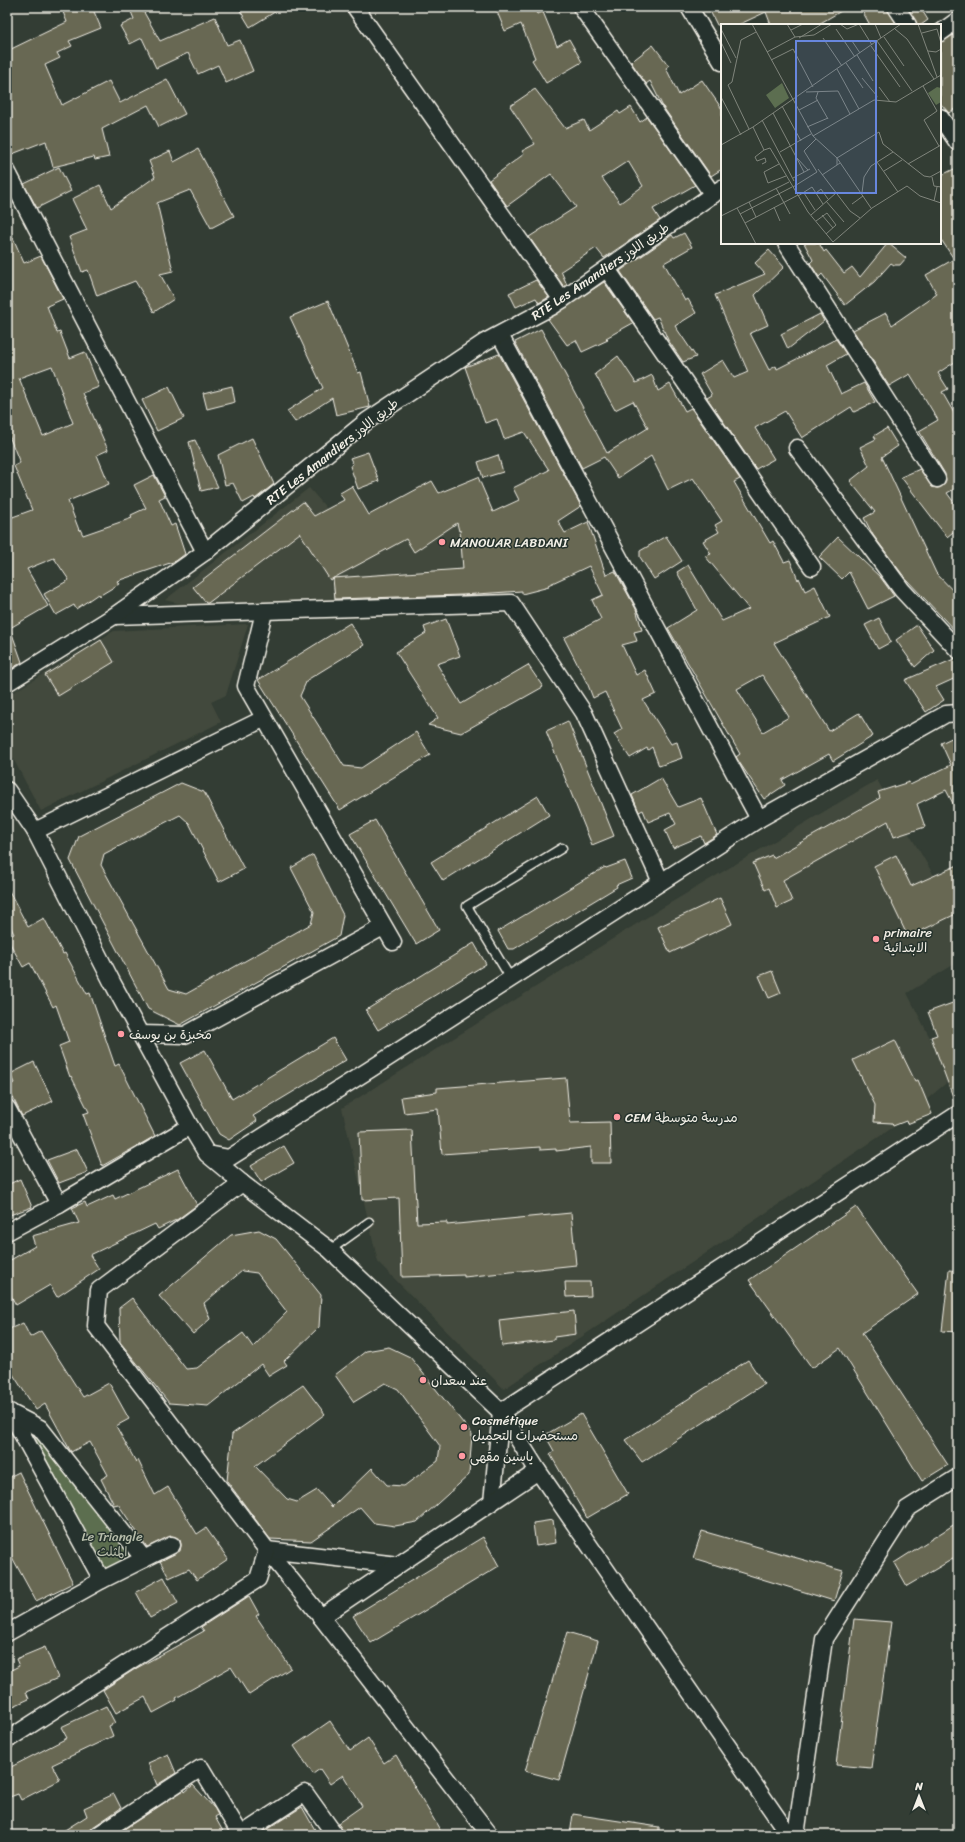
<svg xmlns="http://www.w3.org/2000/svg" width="965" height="1842" viewBox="0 0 965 1842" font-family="Sriracha,'Playpen Sans Arabic',sans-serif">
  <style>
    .built { fill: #434a3d }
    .green { fill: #5c6e50; stroke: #a8b09c }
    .building { fill: #686752; stroke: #f4f1e8; fill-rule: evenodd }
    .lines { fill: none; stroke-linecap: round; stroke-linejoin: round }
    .lane-casing { stroke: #f4f1e8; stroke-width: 11 }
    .street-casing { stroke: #f4f1e8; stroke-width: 19 }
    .lane { stroke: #26332d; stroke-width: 8 }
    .street { stroke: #26332d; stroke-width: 16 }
    .poi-dot { fill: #ff9aa2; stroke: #26332d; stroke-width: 1.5 }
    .labels { text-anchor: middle; stroke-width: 3; stroke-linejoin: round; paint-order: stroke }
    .street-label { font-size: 13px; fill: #f4f1e8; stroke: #26332d }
    .poi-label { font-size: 13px; fill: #f4f1e8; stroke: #26332d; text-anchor: start }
    .park-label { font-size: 13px; fill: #b7bdab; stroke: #26332d }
    .inset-road { fill: none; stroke: #80857c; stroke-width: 1 }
    .view { fill: #6887de; fill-opacity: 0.15; stroke: #6887de; stroke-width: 2 }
    .inset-edge { fill: none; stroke: #f4f1e8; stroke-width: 2 }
  </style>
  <rect width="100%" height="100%" fill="#333d34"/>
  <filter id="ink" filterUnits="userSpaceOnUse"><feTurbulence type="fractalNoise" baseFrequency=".025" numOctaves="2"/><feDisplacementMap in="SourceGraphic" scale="8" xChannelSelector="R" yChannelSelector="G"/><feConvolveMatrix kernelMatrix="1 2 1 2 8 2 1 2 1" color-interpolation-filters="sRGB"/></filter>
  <g filter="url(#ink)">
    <!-- built -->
    <g class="built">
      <polygon points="309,488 364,552 449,493 505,531 509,594 193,607 165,600"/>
      <polygon points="248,624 226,695 211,702 221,722 41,811 7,747 7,696 114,631"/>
      <polygon points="877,780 958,916 958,962 907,993 951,1079 895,1126 504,1389 378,1262 342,1108 662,908"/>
    </g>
    <!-- green -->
    <polygon class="green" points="34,1425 140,1551 104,1569 32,1432"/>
    <!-- building -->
    <g class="building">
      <polygon points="61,7 92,7 101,28 69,41 72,46 57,53 60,58 45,65 62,105 109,81 120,103 167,79 185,114 159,127 148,105 102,129 109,157 95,160 94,157 53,167 46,141 7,156 7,51 67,22"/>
      <polygon points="129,7 141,7 160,41 215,17 227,45 240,40 253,71 226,83 218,65 198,74 188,53 156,68 142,38 130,44 120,26 134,19"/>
      <polygon points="238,7 283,7 250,27"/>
      <polygon points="495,7 534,7 537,14 543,12 557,46 569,39 582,62 546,83 532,60 535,58 521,24 505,31"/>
      <polygon points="708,7 848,7 817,25 771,25 766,12 738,25 717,25"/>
      <polygon points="860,7 887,7 897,25 870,25"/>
      <polygon points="907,7 920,7 928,20 921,25 917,25"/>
      <polygon points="958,32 958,106 949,113 940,103 940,43"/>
      <polygon points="653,45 669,66 666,68 679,95 702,80 722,109 722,169 711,176 663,107 650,81 646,84 631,62"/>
      <path d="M535,89L565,128L584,120L589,130L618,111L620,114L631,107L640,122L647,117L695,185L653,209L660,220L604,258L596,248L561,271L567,285L564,287L529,237L576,207L551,174L507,206L489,180L524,154L522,151L535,144L510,106ZM628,161L643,186L620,203L602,178Z"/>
      <polygon points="198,149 234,216 211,228 190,190 157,203 173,271 160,274 174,299 154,312 135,281 97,296 88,270 82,272 69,237 87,230 72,199 100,185 111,208 155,177 149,161 170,151 174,162"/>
      <polygon points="59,167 71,191 37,208 24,184"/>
      <polygon points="958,167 958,360 938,373 948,389 942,392 958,420 958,487 947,493 958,508 958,528 947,537 901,477 920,469 932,487 938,488 945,484 945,474 919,431 938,420 910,374 889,386 853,330 886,313 892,325 937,294 926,275 954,259 940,238 940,176"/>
      <path d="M7,224L24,263L41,256L63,299L47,306L57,333L60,332L70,358L85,352L99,387L83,393L108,450L97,455L109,484L68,501L79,530L80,529L83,535L132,518L131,515L146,508L134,485L154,475L165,496L159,499L171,526L175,524L185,554L176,561L117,581L119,584L99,596L98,594L76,609L74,605L56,615L44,594L69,580L54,558L27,569L48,606L10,628L22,662L7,672V519L32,510L14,466L20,463L7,431ZM52,366L73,423L43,436L19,378Z"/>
      <polygon points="684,233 692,247 664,263 685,301 688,299 696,313 675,326 696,357 683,362 668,340 658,317 653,319 620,271 672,235 674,238"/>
      <polygon points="804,243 819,243 824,252 826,250 844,273 852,267 860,277 888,243 906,258 900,265 894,265 891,263 874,282 845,305 822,274 819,277 810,263 813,260"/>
      <polygon points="769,250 784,267 755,295 768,325 750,333 769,370 776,366 777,369 836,339 846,354 827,365 841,394 864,383 875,402 854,412 851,407 802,438 785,411 755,428 774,459 756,469 707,398 712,395 700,374 723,360 734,378 748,372 715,295 765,274 755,263"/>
      <polygon points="536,280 549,297 539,303 536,298 516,307 509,293"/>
      <polygon points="604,282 633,323 606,338 608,340 582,352 576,340 567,345 548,319"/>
      <polygon points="328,301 358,373 361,372 370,407 336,415 332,398 295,422 287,411 323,388 290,317"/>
      <polygon points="820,314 824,321 788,349 781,334"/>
      <path d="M541,329L607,453L648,428L633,401L615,410L595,374L618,356L636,383L652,375L658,391L670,384L685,411L691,408L740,479L734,482L770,543L773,541L784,562L790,560L798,580L799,578L805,591L815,586L830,617L774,643L829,731L859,713L873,736L833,761L829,754L782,780L785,785L764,799L739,762L736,757L740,754L668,628L697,610L677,572L688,565L722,621L749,609L705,556L711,554L703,541L719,532L715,525L722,521L693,478L668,490L651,456L618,478L604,457L582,468L515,342ZM762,675L789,717L763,732L737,689Z"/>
      <polygon points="499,354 581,506 558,521 565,533 588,522 606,575 615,571 636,609 642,630 634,632 637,641 622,645 636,675 645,670 656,694 643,700 671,744 677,742 682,758 659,766 652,747 648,750 647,748 630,758 614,734 622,729 605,692 593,698 588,685 564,638 601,619 592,600 603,595 589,566 548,585 549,587 522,594 522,591 462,595 335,599 333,578 463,569 460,530 459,531 457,523 414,552 406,539 330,580 300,533 208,603 206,603 193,587 303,502 314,516 344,500 340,493 352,486 369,515 432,481 439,493 478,477 493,512 519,500 513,488 549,470 524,432 504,439 497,419 485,423 465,367"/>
      <polygon points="232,386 235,402 207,409 203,393"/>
      <polygon points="169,387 184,418 157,431 142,400"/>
      <polygon points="887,428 898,446 882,457 936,573 958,596 958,634 905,578 873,535 864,518 875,512 850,481 869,466 860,447 876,439 874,436"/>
      <polygon points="252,438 274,484 255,499 254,497 243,503 233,483 225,485 218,455"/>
      <polygon points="195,440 218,487 201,491 189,442"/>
      <polygon points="368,452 379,481 358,489 350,466 353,464 350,458"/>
      <polygon points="498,455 503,472 483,478 478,462"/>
      <polygon points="666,536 682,561 654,579 640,557 640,551"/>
      <polygon points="838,537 881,578 894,596 868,609 849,572 842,579 819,557"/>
      <polygon points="879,618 891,642 878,649 865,625"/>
      <polygon points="446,619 460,656 437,664 461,704 528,665 543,687 461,733 428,725 438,718 396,652 426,633 424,627"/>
      <polygon points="350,623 364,645 307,680 300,696 344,766 361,768 416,732 430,755 340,810 258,680"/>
      <polygon points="917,625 934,650 915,667 896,640"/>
      <polygon points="101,640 114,662 58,696 45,675"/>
      <polygon points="954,659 958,659 958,677 936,687 944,700 926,712 905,680"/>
      <polygon points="568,721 614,836 592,845 546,731"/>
      <polygon points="958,735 958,813 946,790 917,804 925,827 894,837 888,821 783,880 792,901 777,908 769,888 765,890 753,863 772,855 773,858 880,798 878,792 909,782 910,785 951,765 941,743"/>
      <polygon points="661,778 678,807 701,798 717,835 704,843 701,836 673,848 665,830 676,824 670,813 648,822 643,810 639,812 632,795"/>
      <polygon points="181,783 204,792 244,869 219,882 189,823 180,815 104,854 101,865 169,989 186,994 311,924 314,912 291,868 313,855 343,915 339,936 180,1025 148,1009 70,860 79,836"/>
      <polygon points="538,796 549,815 443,881 431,862"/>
      <polygon points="375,820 439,930 416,944 350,834"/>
      <polygon points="896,855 911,886 958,865 958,913 908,937 874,866"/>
      <polygon points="625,861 632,878 616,885 617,887 514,949 508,949 498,931 605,867 606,868"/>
      <polygon points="7,887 28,927 44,918 63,954 65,953 87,994 90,993 115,1066 119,1064 155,1136 102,1166 83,1114 89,1112 71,1076 70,1077 59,1046 69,1042 56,1005 53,1007 30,963 23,967 7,938 14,934 7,920"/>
      <polygon points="720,898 732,924 670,953 658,927"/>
      <polygon points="474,943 486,964 378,1030 366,1010"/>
      <polygon points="772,971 781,993 769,998 759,976"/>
      <polygon points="958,1001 958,1105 956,1105 931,1037 937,1035 928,1012"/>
      <polygon points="333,1038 346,1060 253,1116 257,1121 229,1140 219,1134 180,1063 205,1050 232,1099"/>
      <polygon points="895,1040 915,1081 918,1080 932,1114 907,1124 906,1121 893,1126 892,1123 874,1122 875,1105 853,1060"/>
      <polygon points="34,1062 53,1101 22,1116 7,1086 14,1083 10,1074"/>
      <polygon points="566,1078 570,1123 610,1122 611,1163 591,1163 591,1147 556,1151 556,1149 540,1150 540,1147 442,1154 438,1109 404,1113 401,1097 437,1092 437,1088"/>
      <polygon points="412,1130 417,1223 447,1222 447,1225 571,1213 576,1265 464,1277 464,1275 402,1277 399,1198 362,1200 359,1132"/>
      <polygon points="284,1146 294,1163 261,1182 251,1166"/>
      <polygon points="77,1149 88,1172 59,1183 47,1160"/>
      <polygon points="178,1169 197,1205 178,1219 158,1229 155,1224 90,1255 99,1269 57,1297 50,1285 16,1305 7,1289 7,1262 35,1246 32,1236 79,1223 72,1208 85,1202 87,1207 113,1195 115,1199"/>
      <polygon points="20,1179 32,1207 7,1216 7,1185"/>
      <polygon points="856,1207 918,1294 862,1333 948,1465 922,1481 840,1348 812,1368 749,1280"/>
      <polygon points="259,1230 276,1239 321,1295 319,1327 284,1361 287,1365 269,1376 261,1364 208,1406 169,1403 120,1342 119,1308 132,1298 186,1369 197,1368 243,1333 253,1347 287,1312 257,1273 242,1271 204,1303 210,1319 193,1334 159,1296 231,1235"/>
      <polygon points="949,1270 958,1271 958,1332 942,1331"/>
      <polygon points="565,1282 590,1282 591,1296 566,1297"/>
      <polygon points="574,1311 576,1334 554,1337 554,1340 502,1346 499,1320"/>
      <polygon points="23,1323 30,1337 41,1331 83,1397 109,1383 129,1419 116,1426 136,1462 138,1460 155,1495 168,1487 197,1534 206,1528 228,1559 197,1580 189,1569 169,1578 160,1561 180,1551 181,1545 180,1540 172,1536 147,1547 118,1504 114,1505 101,1479 108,1475 90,1442 71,1452 45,1404 36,1410 7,1365 7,1330"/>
      <polygon points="389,1347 410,1357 472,1434 469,1475 417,1522 395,1526 374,1523 360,1507 311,1541 270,1539 227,1481 232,1434 303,1385 325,1414 255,1466 287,1499 297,1502 317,1490 332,1507 372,1468 387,1485 404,1486 438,1461 440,1446 398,1389 385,1383 354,1402 335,1375 366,1351"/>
      <polygon points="748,1360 764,1384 642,1462 625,1440"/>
      <polygon points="581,1414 628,1494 587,1518 550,1454 554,1451 545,1435"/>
      <polygon points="19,1472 73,1583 36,1601 7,1548 7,1478"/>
      <polygon points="553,1520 556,1543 536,1546 533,1523"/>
      <polygon points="958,1522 958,1556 907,1586 894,1563"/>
      <polygon points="702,1531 843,1571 834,1601 693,1558"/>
      <polygon points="483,1537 499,1566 371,1643 353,1616"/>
      <polygon points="164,1577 178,1603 150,1618 136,1592"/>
      <polygon points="249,1596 259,1614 256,1616 291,1668 249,1695 231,1667 176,1698 177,1700 153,1713 145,1697 116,1713 103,1690 135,1669 204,1631 201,1627"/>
      <polygon points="854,1619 891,1622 871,1768 836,1765"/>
      <polygon points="567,1632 598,1641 559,1780 525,1771"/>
      <polygon points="45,1647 58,1678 26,1692 29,1699 7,1709 7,1672 19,1666 16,1659"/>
      <polygon points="106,1706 115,1723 109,1726 113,1736 52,1765 60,1780 21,1800 18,1794 7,1798 7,1769 67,1738 61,1727"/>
      <polygon points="330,1721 350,1751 368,1738 384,1763 396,1755 443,1835 344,1835 338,1823 362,1806 343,1775 330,1784 320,1769 313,1774 294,1746"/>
      <polygon points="168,1754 176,1773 157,1785 148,1763"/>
      <polygon points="193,1785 215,1809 218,1815 215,1817 225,1835 115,1835 184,1790 185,1792"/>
      <polygon points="114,1794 121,1808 93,1827 89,1835 57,1835 87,1816 84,1808"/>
      <polygon points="302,1807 318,1835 258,1835 297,1810"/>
      <polygon points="573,1814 659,1827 659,1835 570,1835"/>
    </g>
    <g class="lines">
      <!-- lane casing -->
      <g class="lane-casing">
        <g id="lane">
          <polyline points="511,979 467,906 562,848"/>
          <polyline points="330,1250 369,1222"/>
        </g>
      </g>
      <!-- street casing -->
      <g class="street-casing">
        <g id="street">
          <polyline points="355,7 562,300"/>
          <polyline points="581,7 713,195"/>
          <polyline points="689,7 722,62"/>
          <polyline points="896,7 908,25"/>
          <polyline points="940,33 958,20"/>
          <polyline points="940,117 958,143"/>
          <polyline points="7,171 205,552"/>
          <polyline points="786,243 937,479"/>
          <polyline points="607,269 812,567"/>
          <polyline points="500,335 759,819"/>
          <polyline points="797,448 902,590 958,650"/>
          <polyline points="264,612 246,686 393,942"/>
          <polyline points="114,616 511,603 584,713 661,882"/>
          <polyline points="7,683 114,616 205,552 367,421 485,342 553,306 722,188"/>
          <polyline points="7,790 35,831 112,982 190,1126 207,1154 242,1183 330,1250 501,1412 538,1471 789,1835"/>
          <polyline points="35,831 263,719"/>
          <polyline points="140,1034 185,1035 383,927"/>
          <polyline points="7,1108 59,1204"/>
          <polyline points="208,1154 229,1158 369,1070 759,819 946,714 958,713"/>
          <polyline points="7,1232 59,1204 190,1126"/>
          <polyline points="10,1412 102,1580"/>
          <polyline points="11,1413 40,1428 144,1559"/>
          <polyline points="492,1502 501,1412 958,1114"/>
          <polyline points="267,1550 321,1617 490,1835"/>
          <polyline points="267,1550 398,1565"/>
          <polyline points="321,1617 538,1471"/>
          <polyline points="7,1633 102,1580 172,1545"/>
          <polyline points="7,1740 258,1579 267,1550 96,1326 99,1290 242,1183"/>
          <polyline points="98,1835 201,1768 241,1835 305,1793 335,1835"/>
          <polyline points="796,1835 824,1639 907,1509 958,1477"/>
        </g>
      </g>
      <!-- lane -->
      <use href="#lane" class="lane"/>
      <!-- street -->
      <use href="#street" class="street"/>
    </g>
  </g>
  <!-- markers -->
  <g class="poi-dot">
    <circle cx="442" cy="542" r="4"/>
    <circle cx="876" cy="939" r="4"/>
    <circle cx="121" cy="1034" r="4"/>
    <circle cx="617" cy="1117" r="4"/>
    <circle cx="423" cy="1380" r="4"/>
    <circle cx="464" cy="1427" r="4"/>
    <circle cx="462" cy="1456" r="4"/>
  </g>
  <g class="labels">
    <!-- street labels -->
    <g class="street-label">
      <text transform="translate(600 271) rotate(-34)" y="5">RTE Les Amandiers طريق اللوز</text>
      <text transform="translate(332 451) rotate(-38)" y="5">RTE Les Amandiers طريق اللوز</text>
    </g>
    <!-- poi labels -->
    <g class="poi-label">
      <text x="450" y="547">MANOUAR LABDANI</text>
      <text x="884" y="937">primaire<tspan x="884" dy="15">الابتدائية</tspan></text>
      <text x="129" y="1039">مخبزة بن یوسف</text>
      <text x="625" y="1122">CEM مدرسة متوسطة</text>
      <text x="431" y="1385">عند سعدان</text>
      <text x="472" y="1425">Cosmétique<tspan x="472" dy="15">مستحضرات التجميل</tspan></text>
      <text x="470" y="1461">ياسين مقهى</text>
    </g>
    <!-- park labels -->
    <g class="park-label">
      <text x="112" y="1541">Le Triangle<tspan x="112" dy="15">المثلث</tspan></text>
    </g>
  </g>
  <!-- overview -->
  <g transform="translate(721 24)">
    <rect width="220" height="220" fill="#333d34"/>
    <path d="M61,59L68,74L54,84L45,71ZM216,63L220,64V78L215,81L207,69Z" fill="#5c6e50"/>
    <path class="inset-road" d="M31,0L92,112L116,134L150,184M66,0L74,13M119,0L126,5L138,0M138,0L151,21M154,0L160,14M197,0L216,53M0,5L15,34M115,5L134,33M174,5L186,15L213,55M70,6L82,0M201,9L216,5L220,19M163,13L183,42M78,14L101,0M102,14L121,42M131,17L139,29M156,17L191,67M0,18L10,39M150,22L179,63M207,27L215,28L220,25M46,28L74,13L93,11L111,0M136,31L152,57M50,36L72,25L92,63M125,39L142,64M116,45L138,85M141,54L156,72L155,76M202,62L216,87L203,96L218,122M158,63L169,78M85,68L117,67L129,90M97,68L95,74L107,95M0,73L20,111M61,82L80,117M78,86L97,76M52,89L83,148M41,96L73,157M32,103L43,126L49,124L87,188L112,218L151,184L186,162L199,172L220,179M86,103L107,94M28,105L7,61L11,58L20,16L35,8M92,112L153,76L175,78L220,51M0,121L32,103L180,0M59,128L90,110M76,134L87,146M156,138L177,168M41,140L45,138L44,134L36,137L34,133L43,126M58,140L43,148L47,159L65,152M187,140L220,121M116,141V134L158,108L162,120L203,152L209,153L220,147M97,145L129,187L139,194M163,147L181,136M101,151L119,139M211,153L213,162L220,163M72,154L89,145M72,163L96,148L83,127L95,115M55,164L69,190M83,169L94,186M95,169L100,165L107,175M141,169L143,153L150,142L172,128M77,172L91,163L102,180M105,177L123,198M213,177L216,163M28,178L35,193M131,180L142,172M53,183L59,197M16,184L24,199M19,190L71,163M90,191L115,169M101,191L112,204M0,192L68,158M95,197L106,189L115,201L105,210M35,220L24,199L77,171"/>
    <path class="view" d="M75,17H155V169H75Z"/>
    <rect width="220" height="220" class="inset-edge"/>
  </g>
  <!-- margin -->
  <rect width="965" height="1842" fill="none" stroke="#26332d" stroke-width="24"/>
  <rect x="12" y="12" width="941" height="1818" fill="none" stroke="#f4f1e8" stroke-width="1.5" filter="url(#ink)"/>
  <!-- north arrow -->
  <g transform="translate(919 1796)" stroke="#26332d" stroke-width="3" paint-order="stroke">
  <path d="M0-3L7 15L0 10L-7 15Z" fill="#f4f1e8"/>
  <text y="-6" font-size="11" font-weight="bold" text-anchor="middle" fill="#f4f1e8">N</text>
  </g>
</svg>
